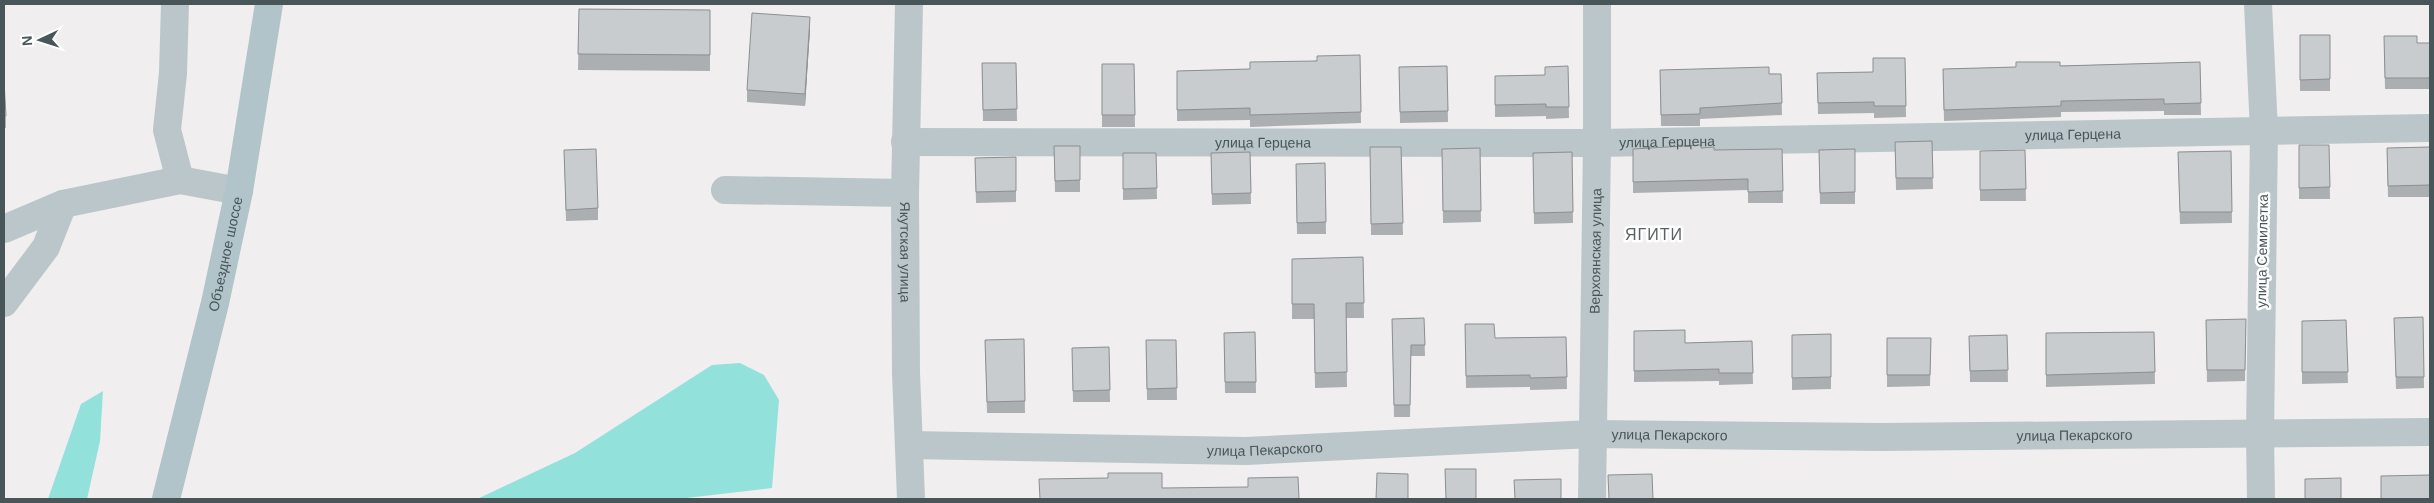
<svg xmlns="http://www.w3.org/2000/svg" width="2434" height="503" viewBox="0 0 2434 503" font-family="Arial,sans-serif">
  <style>
    .water { fill: #93e1db }
    .lines { fill: none; stroke-linecap: round; stroke-linejoin: round }
    .minor { stroke: #bac6c9; stroke-width: 28 }
    .major { stroke: #b0c4c9; stroke-width: 28 }
    .wall { fill: #acafb2 }
    .shaded-wall { fill: #8c8f91 }
    .building { fill: #c8cccf; stroke: #8c8f91 }
    .labels { text-anchor: middle; stroke-width: 5; stroke-linejoin: round; paint-order: stroke }
    .street-label { font-size: 14px; fill: #485559; stroke: #fff }
    .quarter-label { font-size: 16px; letter-spacing: 1px; fill: #5b6062; stroke: #fff }
  </style>
  <rect width="100%" height="100%" fill="#f0eeee"/>
  <!-- water -->
  <g class="water">
    <polygon points="740,363 764,375 779,400 772,488 678,499 477,499 575,453 712,365"/>
    <polygon points="103,391 100,441 87,499 48,499 81,404"/>
  </g>
  <g class="lines">
    <!-- minor -->
    <g class="minor">
      <polyline points="175,4 173,73 167,130 180,180"/>
      <path id="s1" d="M909,4L905,193L906,373L911,499"/>
      <polyline points="2258,4 2264,131 2260,435 2261,499"/>
      <path id="s2" d="M905,142L1597,143L2430,128"/>
      <polyline points="725,190 905,193"/>
      <polyline points="4,229 63,204 180,180 239,191"/>
      <polyline points="4,303 46,247 63,204"/>
      <path id="s3" d="M910,445L1246,451L1592,434L1881,437L2430,432"/>
      <path id="s4" d="M1592,499L1597,143V4"/>
    </g>
    <!-- major -->
    <path class="major" id="s5" d="M166,499L215,303L239,191L269,4"/>
  </g>
  <!-- wall -->
  <g class="wall">
    <polygon points="579,9 710,10 710,71 578,70"/>
    <polygon points="810,29 805,106 747,102 747,90"/>
    <rect x="2300" y="35" width="30" height="56"/>
    <polygon points="2384,36 2417,43 2430,43 2430,89 2385,89"/>
    <polygon points="1360,55 1361,123 1250,127 1250,120 1177,121 1177,71 1250,69"/>
    <polygon points="1905,58 1906,117 1874,118 1874,113 1818,114 1817,73 1873,72"/>
    <polygon points="2200,62 2201,115 2164,115 2164,111 2061,112 2061,117 1944,121 1943,69"/>
    <polygon points="982,63 1016,63 1017,121 983,121"/>
    <polygon points="1102,64 1134,64 1135,127 1102,127"/>
    <polygon points="1447,66 1448,122 1400,123 1399,67"/>
    <polygon points="1568,66 1569,118 1546,119 1546,116 1495,117 1495,76 1545,75"/>
    <polygon points="1660,70 1781,74 1782,115 1700,119 1700,126 1661,126"/>
    <polygon points="4,82 6,116 6,128 4,128"/>
    <polygon points="1932,141 1933,189 1896,190 1895,142"/>
    <polygon points="2299,145 2329,145 2330,199 2299,199"/>
    <polygon points="1054,146 1080,146 1080,192 1055,192"/>
    <polygon points="1370,147 1401,147 1403,235 1371,235"/>
    <polygon points="2430,147 2430,197 2388,197 2387,148"/>
    <polygon points="1480,148 1481,222 1443,223 1442,149"/>
    <polygon points="1701,148 1714,150 1782,149 1783,203 1748,203 1748,190 1633,193 1633,149"/>
    <polygon points="1855,149 1855,204 1820,204 1819,150"/>
    <polygon points="564,150 598,208 598,220 566,221"/>
    <polygon points="2025,150 2026,201 1980,201 1980,151"/>
    <polygon points="2231,151 2232,223 2180,224 2178,152"/>
    <polygon points="1250,152 1251,204 1212,205 1211,153"/>
    <polygon points="1572,152 1573,223 1534,224 1533,153"/>
    <polygon points="1123,153 1156,153 1157,199 1123,200"/>
    <polygon points="1016,157 1016,202 976,203 975,158"/>
    <polygon points="1325,163 1326,234 1297,234 1296,164"/>
    <polygon points="1363,257 1364,318 1346,318 1347,387 1315,388 1314,319 1292,319 1292,259"/>
    <polygon points="2423,317 2424,388 2396,389 2394,318"/>
    <polygon points="1424,318 1425,356 1411,356 1410,417 1394,417 1392,319"/>
    <polygon points="2246,319 2245,381 2207,382 2206,320"/>
    <polygon points="2346,320 2348,383 2302,384 2302,321"/>
    <polygon points="1465,324 1495,338 1566,337 1567,389 1530,390 1530,387 1466,388"/>
    <polygon points="1634,331 1685,343 1752,341 1753,384 1719,385 1719,381 1634,382"/>
    <polygon points="1255,332 1256,393 1225,393 1224,333"/>
    <polygon points="2154,332 2155,384 2046,387 2046,333"/>
    <polygon points="1831,334 1831,389 1792,390 1792,335"/>
    <polygon points="2007,335 2008,382 1970,382 1969,336"/>
    <polygon points="1887,338 1931,338 1930,386 1887,387"/>
    <polygon points="1024,339 1025,413 987,413 985,340"/>
    <polygon points="1146,340 1176,340 1177,400 1147,400"/>
    <polygon points="1109,347 1110,402 1073,402 1072,348"/>
  </g>
  <!-- shaded-wall -->
  <polygon class="shaded-wall" points="810,17 810,29 805,106 805,94"/>
  <!-- building -->
  <g class="building">
    <polygon points="579,9 710,10 710,55 578,54"/>
    <polygon points="752,13 810,17 805,94 747,90"/>
    <polygon points="2300,35 2330,35 2330,79 2300,80"/>
    <polygon points="2384,36 2417,36 2417,43 2430,43 2430,78 2385,78"/>
    <polygon points="1360,55 1361,112 1250,115 1250,108 1177,110 1177,71 1250,69 1250,62 1317,61 1317,56"/>
    <polygon points="1873,58 1905,58 1906,106 1874,106 1874,102 1818,103 1817,73 1873,72"/>
    <polygon points="2016,62 2060,62 2060,66 2200,62 2201,103 2164,104 2164,99 2061,101 2061,106 1944,110 1943,69 2016,67"/>
    <polygon points="982,63 1016,63 1017,109 983,110"/>
    <polygon points="1102,64 1134,64 1135,115 1102,115"/>
    <polygon points="1447,66 1448,111 1400,112 1399,67"/>
    <polygon points="1568,66 1569,107 1546,107 1546,104 1495,105 1495,76 1545,75 1545,67"/>
    <polygon points="1769,67 1769,74 1781,74 1782,103 1700,108 1700,114 1661,115 1660,70"/>
    <polygon points="4,82 6,116 4,116"/>
    <polygon points="1932,141 1933,178 1896,178 1895,142"/>
    <polygon points="1701,145 1701,148 1714,147 1714,150 1782,149 1783,191 1748,192 1748,179 1633,182 1633,149"/>
    <polygon points="2299,145 2329,145 2330,187 2299,188"/>
    <polygon points="1054,146 1080,146 1080,180 1055,181"/>
    <polygon points="1370,147 1401,147 1403,223 1371,224"/>
    <polygon points="2430,147 2430,185 2388,186 2387,148"/>
    <polygon points="1480,148 1481,211 1443,211 1442,149"/>
    <polygon points="596,149 598,208 566,210 564,150"/>
    <polygon points="1855,149 1855,192 1820,193 1819,150"/>
    <polygon points="2025,150 2026,189 1980,190 1980,151"/>
    <polygon points="2231,151 2232,212 2180,212 2178,152"/>
    <polygon points="1250,152 1251,193 1212,194 1211,153"/>
    <polygon points="1572,152 1573,212 1534,213 1533,153"/>
    <polygon points="1123,153 1156,153 1157,188 1123,189"/>
    <polygon points="1016,157 1016,191 976,192 975,158"/>
    <polygon points="1325,163 1326,222 1297,223 1296,164"/>
    <polygon points="1363,257 1364,303 1346,303 1347,372 1315,373 1314,304 1292,304 1292,259"/>
    <polygon points="2423,317 2424,377 2396,377 2394,318"/>
    <polygon points="1424,318 1425,345 1411,345 1410,405 1394,405 1392,319"/>
    <polygon points="2246,319 2245,370 2207,370 2206,320"/>
    <polygon points="2346,320 2348,372 2302,372 2302,321"/>
    <polygon points="1465,324 1494,324 1495,338 1566,337 1567,377 1530,378 1530,375 1466,376"/>
    <polygon points="1685,330 1685,343 1752,341 1753,373 1719,373 1719,369 1634,371 1634,331"/>
    <polygon points="1255,332 1256,382 1225,382 1224,333"/>
    <polygon points="2154,332 2155,372 2046,375 2046,333"/>
    <polygon points="1831,334 1831,377 1792,378 1792,335"/>
    <polygon points="2007,335 2008,370 1970,371 1969,336"/>
    <polygon points="1887,338 1931,338 1930,375 1887,375"/>
    <polygon points="1024,339 1025,401 987,402 985,340"/>
    <polygon points="1146,340 1176,340 1177,388 1147,389"/>
    <polygon points="1109,347 1110,390 1073,391 1072,348"/>
    <polygon points="1445,469 1476,469 1476,499 1446,499"/>
    <polygon points="1108,473 1162,473 1162,488 1248,487 1248,478 1298,477 1299,499 1040,499 1039,479 1108,478"/>
    <polygon points="1377,473 1408,474 1408,499 1376,499"/>
    <polygon points="1652,474 1653,499 1609,499 1608,475"/>
    <polygon points="2430,475 2430,499 2381,499 2381,476"/>
    <polygon points="2341,478 2341,499 2305,499 2305,479"/>
    <polygon points="1561,479 1561,499 1515,499 1514,480"/>
  </g>
  <g class="labels">
    <!-- street labels -->
    <g class="street-label">
      <text dy="5" stroke="none"><textPath href="#s2" startOffset="1168">улица Герцена</textPath></text>
      <text dy="5" stroke="none"><textPath href="#s2" startOffset="358">улица Герцена</textPath></text>
      <text dy="5" stroke="none"><textPath href="#s2" startOffset="762">улица Герцена</textPath></text>
      <text transform="translate(2262 251) rotate(-89)" y="5">улица Семилетка</text>
      <text dy="5" stroke="none"><textPath href="#s1" startOffset="248">Якутская улица</textPath></text>
      <text dy="5" stroke="none"><textPath href="#s4" startOffset="248">Верхоянская улица</textPath></text>
      <text dy="5" stroke="none"><textPath href="#s5" startOffset="252">Объездное шоссе</textPath></text>
      <text dy="5" stroke="none"><textPath href="#s3" startOffset="760">улица Пекарского</textPath></text>
      <text dy="5" stroke="none"><textPath href="#s3" startOffset="1165">улица Пекарского</textPath></text>
      <text dy="5" stroke="none"><textPath href="#s3" startOffset="355">улица Пекарского</textPath></text>
    </g>
    <!-- quarter labels -->
    <g class="quarter-label">
      <text x="1654" y="240">ЯГИТИ</text>
    </g>
  </g>
  <!-- border -->
  <rect width="2434" height="503" fill="none" stroke="#485559" stroke-width="10"/>
  <!-- north arrow -->
  <g transform="translate(40 40) rotate(266)" stroke="#ffffff" stroke-width="4" paint-order="stroke">
  <path d="M0-4L9 19L0 12L-9 19Z" fill="#485559"/>
  <text y="-8" font-size="14" font-weight="bold" text-anchor="middle" fill="#485559">N</text>
  </g>
</svg>
